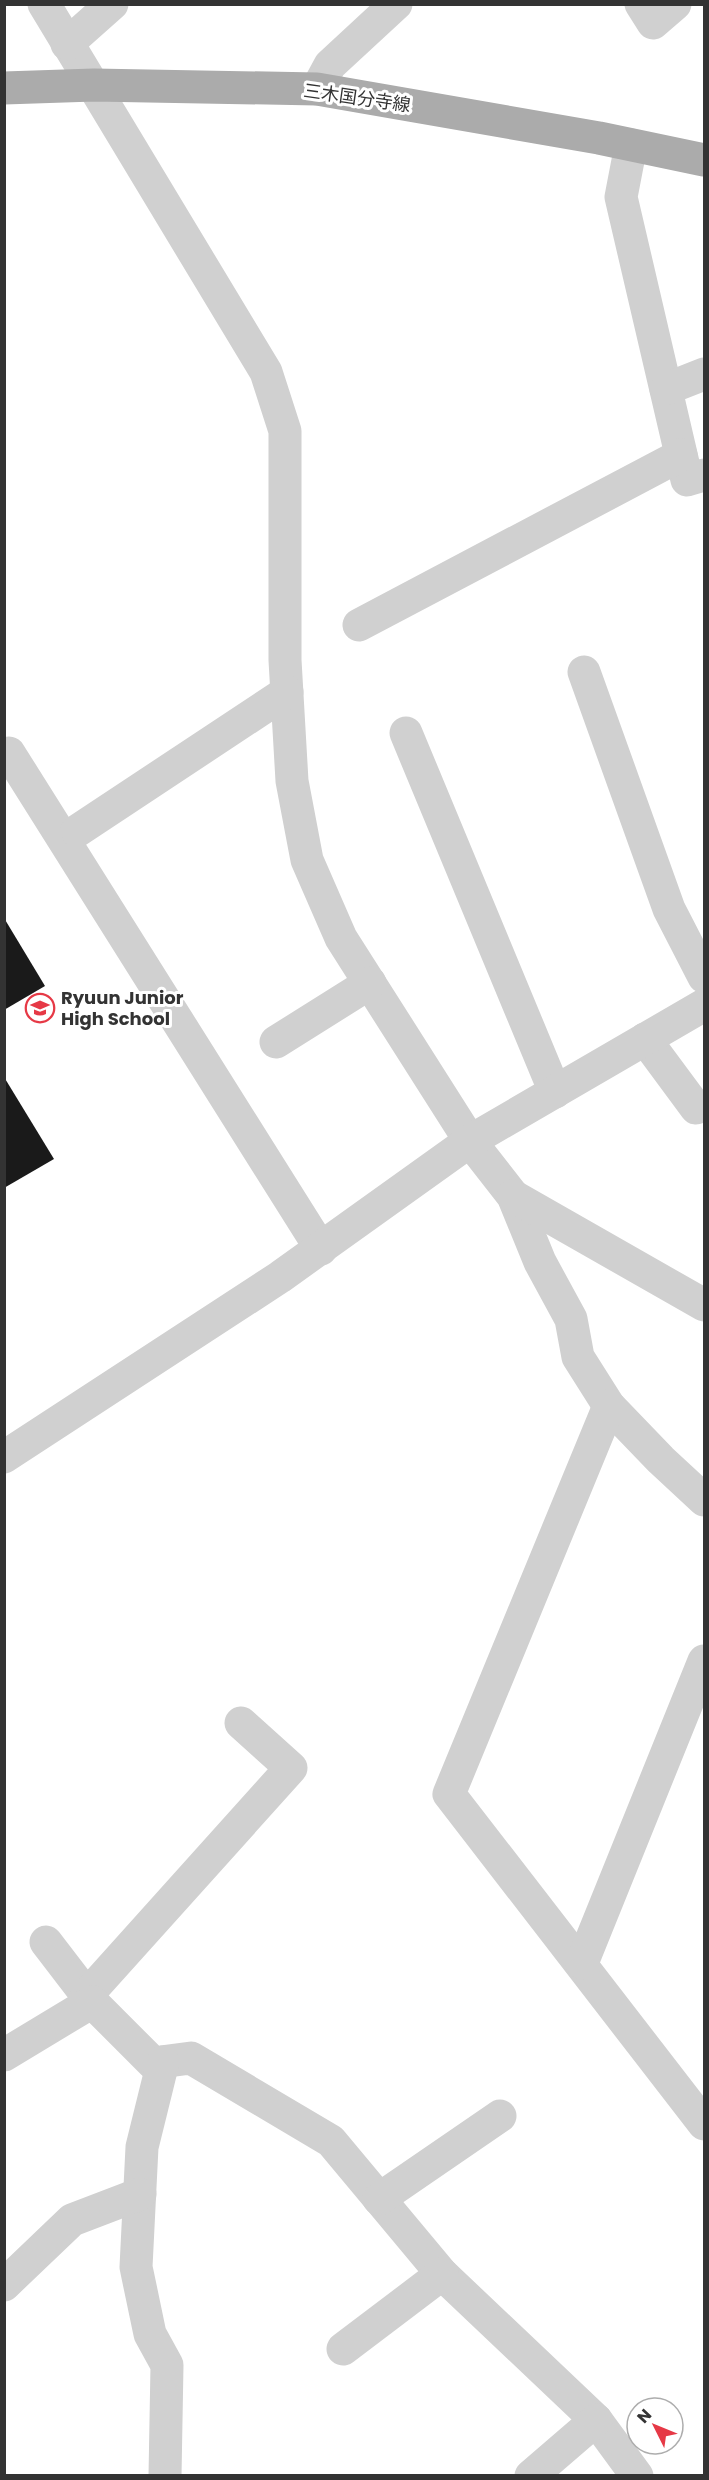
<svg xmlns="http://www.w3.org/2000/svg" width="709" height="2480" viewBox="0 0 709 2480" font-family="Poppins,'Noto Sans JP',sans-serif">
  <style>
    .building { fill: #1a1a1a }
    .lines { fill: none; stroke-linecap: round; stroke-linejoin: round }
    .minor { stroke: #d0d0d0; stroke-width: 33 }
    .major { stroke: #ababab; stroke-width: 33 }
    .labels { text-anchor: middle; stroke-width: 6; stroke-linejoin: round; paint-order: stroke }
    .street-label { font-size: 18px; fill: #333; stroke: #fff }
    .poi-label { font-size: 18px; font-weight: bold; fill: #333; stroke: #fff; text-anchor: start }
  </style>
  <rect width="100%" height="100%" fill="#fff"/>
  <!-- building -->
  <g class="building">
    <polygon points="4,918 45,986 4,1010"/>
    <polygon points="4,1077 54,1159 4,1188"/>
  </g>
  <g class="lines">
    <!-- minor -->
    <g class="minor">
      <polyline points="44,4 266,372 285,431 285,660 292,781 307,860 341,938 470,1141 513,1196 540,1262 571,1319 578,1357 609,1406 661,1460 704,1500"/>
      <polyline points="641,4 653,23 675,4"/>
      <polyline points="67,44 112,4"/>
      <polyline points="317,89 330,65 396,4"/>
      <polyline points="631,145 621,197 687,480 704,475"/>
      <polyline points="666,389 704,374"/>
      <polyline points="359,625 681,455"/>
      <polyline points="584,672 669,909 704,977"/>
      <polyline points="406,733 555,1092"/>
      <polyline points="9,753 321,1249"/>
      <polyline points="77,831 287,692"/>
      <polyline points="645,1039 696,1108"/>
      <polyline points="276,1042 370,983"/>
      <polyline points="513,1196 704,1305"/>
      <polyline points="609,1406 449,1794 704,2124"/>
      <polyline points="4,1457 280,1277 470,1141 704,1005"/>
      <polyline points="46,1942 92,2002"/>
      <polyline points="582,1963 704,1661"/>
      <polyline points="87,1995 291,1768 241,1723"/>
      <polyline points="4,2055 92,2002 153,2063 191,2058 331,2141 442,2274 596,2420 637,2476"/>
      <polyline points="163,2062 142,2147 136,2267 150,2334 167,2365 165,2476"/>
      <polyline points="379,2199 500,2116"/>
      <polyline points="4,2285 72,2220 140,2194"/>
      <polyline points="343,2349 442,2274"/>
      <polyline points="531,2476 596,2420"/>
    </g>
    <!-- major -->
    <polyline class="major" points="4,88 94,85 317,89 599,138 704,160"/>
  </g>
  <!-- icons -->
  <defs>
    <g id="school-ring" transform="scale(1.5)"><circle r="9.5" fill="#fff" stroke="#e63946" stroke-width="1.5"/><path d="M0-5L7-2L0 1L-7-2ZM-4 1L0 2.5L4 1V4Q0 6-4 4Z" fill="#e63946"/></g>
  </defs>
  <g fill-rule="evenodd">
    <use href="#school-ring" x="40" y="1008"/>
  </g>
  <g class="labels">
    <!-- street labels -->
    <g class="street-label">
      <text transform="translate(357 98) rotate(8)" y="6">三木国分寺線</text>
    </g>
    <!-- poi labels -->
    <g class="poi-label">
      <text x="61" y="1004">Ryuun Junior<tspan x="61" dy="21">High School</tspan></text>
    </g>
  </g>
  <!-- border -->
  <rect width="709" height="2480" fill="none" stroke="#333333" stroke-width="12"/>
  <!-- north arrow -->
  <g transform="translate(655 2426) rotate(313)"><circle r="28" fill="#ffffff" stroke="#adadad" stroke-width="1.5"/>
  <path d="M0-4.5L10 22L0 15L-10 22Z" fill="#e63946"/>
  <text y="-9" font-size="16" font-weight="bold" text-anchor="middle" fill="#333333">N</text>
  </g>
</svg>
